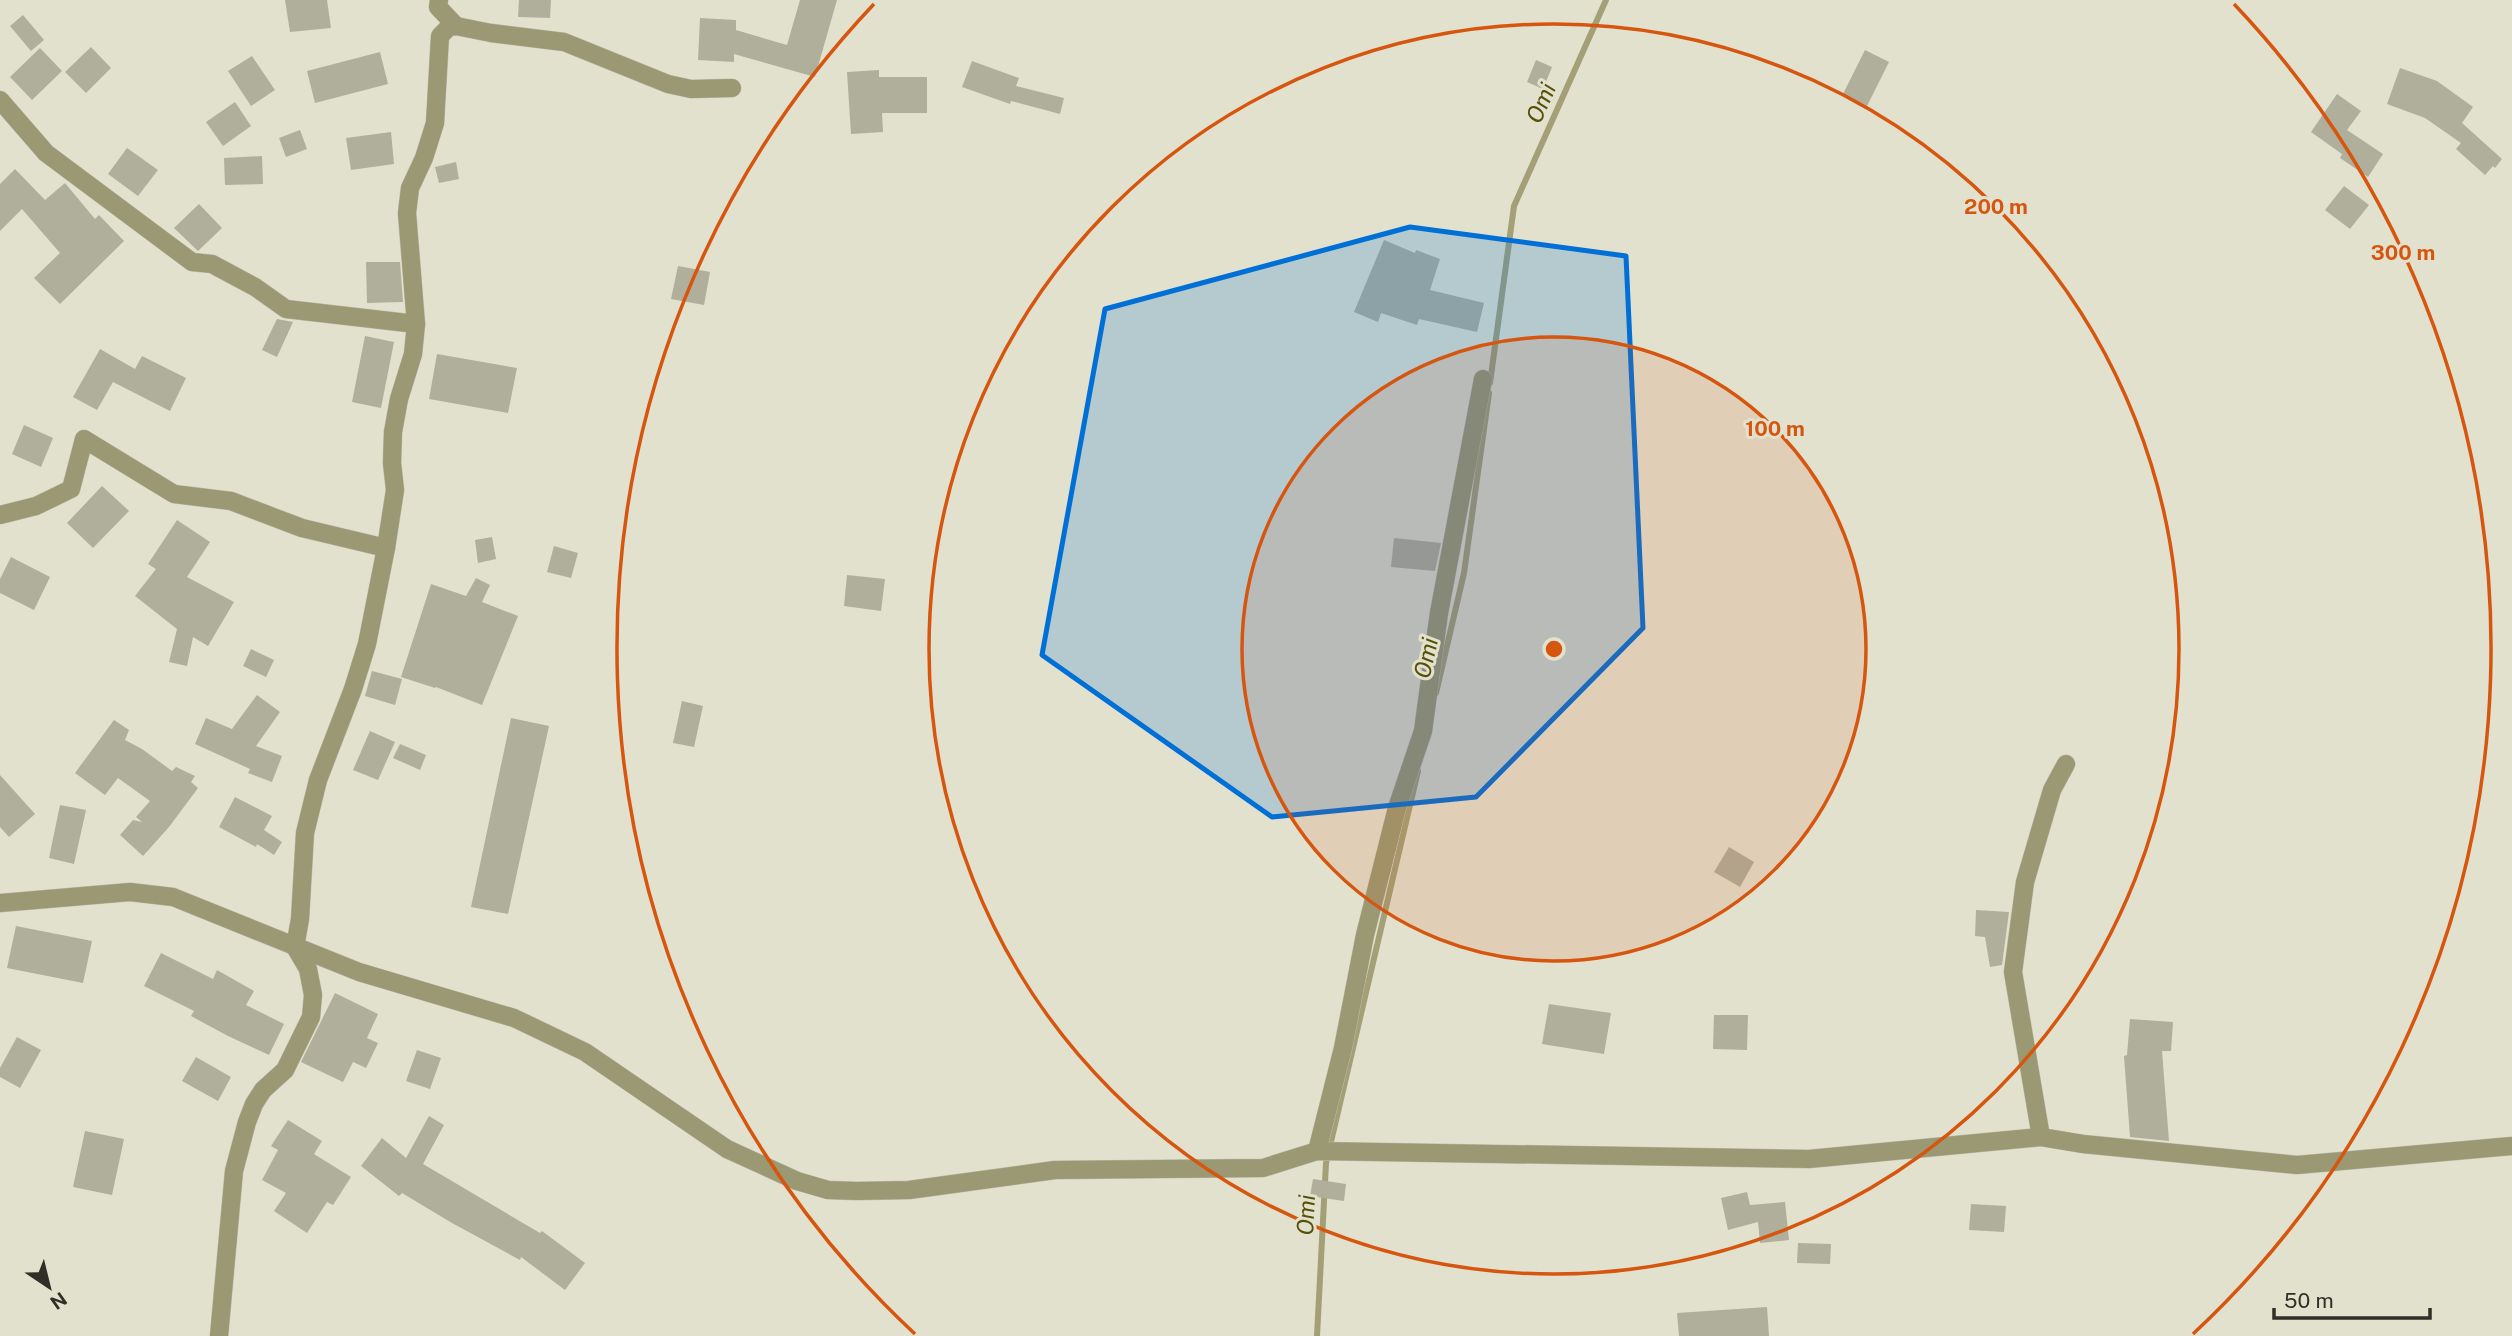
<svg xmlns="http://www.w3.org/2000/svg" width="2512" height="1336" viewBox="0 0 2512 1336" font-family="'Public Sans',sans-serif">
  <style>
    .lines { fill: none; stroke-linecap: round; stroke-linejoin: round }
    .stream { stroke: #a3a077; stroke-width: 6 }
    .building { fill: #b0af9c }
    .minor-casing { stroke: #bebdac; stroke-width: 19 }
    .minor { stroke: #9b9974; stroke-width: 18 }
    .marked { fill: #006fd6; fill-opacity: 0.2; stroke: #006fd6; stroke-width: 5; stroke-linejoin: round }
    .ring { fill: none; stroke: #d6550f; stroke-width: 3.5 }
    .labels { text-anchor: middle; stroke-width: 6; stroke-linejoin: round; paint-order: stroke }
    .water-label { font-size: 23px; font-style: italic; fill: #565108; stroke: #e2e1cd }
    .centre { fill: #d6550f; stroke: #e2e1cd; stroke-width: 3.5 }
    .ring-label { font-size: 21px; text-anchor: middle; font-weight: bold; fill: #d6550f; stroke: #e2e1cd; stroke-width: 6; stroke-linejoin: round; paint-order: stroke }
  </style>
  <rect width="100%" height="100%" fill="#e2e1cd"/>
  <g class="lines">
    <!-- stream -->
    <g class="stream">
      <polyline points="1490,383 1514,206 1606,0"/>
      <polyline points="1436,693 1464,573 1489,393"/>
      <polyline points="1317,1336 1326,1163 1418,771"/>
    </g>
  </g>
  <!-- building -->
  <g class="building">
    <polygon points="285,0 327,0 331,28 290,32"/>
    <polygon points="519,0 551,0 550,18 518,17"/>
    <polygon points="800,0 837,0 815,77 734,54 734,62 698,60 700,18 736,20 736,30 787,45"/>
    <polygon points="23,15 44,40 31,51 10,26"/>
    <polygon points="91,47 111,68 86,93 65,72"/>
    <polygon points="40,48 62,71 32,100 10,77"/>
    <polygon points="1865,50 1889,62 1867,106 1843,94"/>
    <polygon points="380,52 388,84 315,103 307,71"/>
    <polygon points="252,56 275,90 251,106 228,71"/>
    <polygon points="1536,60 1552,67 1543,89 1527,82"/>
    <polygon points="972,61 1019,78 1016,86 1064,98 1060,114 1011,101 1010,104 962,87"/>
    <polygon points="2400,68 2437,81 2473,107 2462,123 2502,159 2495,168 2493,166 2485,175 2456,149 2461,143 2425,118 2387,104"/>
    <polygon points="879,70 879,77 927,77 927,113 882,113 883,132 851,134 847,72"/>
    <polygon points="2337,94 2361,111 2347,130 2383,154 2368,177 2340,158 2342,154 2311,132"/>
    <polygon points="235,102 251,126 223,146 206,122"/>
    <polygon points="300,130 307,149 286,157 279,138"/>
    <polygon points="391,132 394,164 351,170 346,138"/>
    <polygon points="127,148 158,170 138,196 108,174"/>
    <polygon points="262,156 263,184 225,185 224,158"/>
    <polygon points="456,162 459,179 439,183 435,167"/>
    <polygon points="15,169 45,200 65,183 95,219 99,215 124,241 60,304 34,278 60,253 22,209 0,231 0,184"/>
    <polygon points="2344,186 2369,205 2350,229 2325,210"/>
    <polygon points="199,204 222,228 198,251 174,228"/>
    <polygon points="1384,240 1415,253 1416,250 1440,259 1430,290 1484,303 1477,332 1419,319 1417,325 1381,313 1378,322 1354,312"/>
    <polygon points="366,262 400,262 403,302 367,303"/>
    <polygon points="678,266 710,272 704,305 671,299"/>
    <polygon points="277,319 293,322 277,357 262,350"/>
    <polygon points="365,336 394,342 381,408 352,402"/>
    <polygon points="100,349 135,369 142,356 186,378 170,411 113,382 97,410 73,397"/>
    <polygon points="437,354 517,368 508,413 429,399"/>
    <polygon points="24,425 53,438 41,467 12,454"/>
    <polygon points="102,486 129,511 93,548 67,523"/>
    <polygon points="177,520 210,542 187,577 234,602 208,646 193,637 187,666 169,662 177,629 135,596 156,569 148,564"/>
    <polygon points="492,537 496,559 478,563 475,540"/>
    <polygon points="1394,538 1441,543 1435,571 1391,567"/>
    <polygon points="554,546 578,553 571,578 547,572"/>
    <polygon points="11,557 50,577 34,610 0,593 0,579"/>
    <polygon points="847,575 885,579 881,611 844,606"/>
    <polygon points="476,578 490,585 482,602 518,616 482,705 436,687 435,688 401,677 431,584 466,596"/>
    <polygon points="251,649 274,660 266,677 243,666"/>
    <polygon points="372,671 402,679 395,705 365,696"/>
    <polygon points="257,695 280,712 256,746 282,756 272,782 248,773 250,769 195,744 206,718 232,729"/>
    <polygon points="682,701 703,706 694,747 673,743"/>
    <polygon points="511,718 549,726 508,914 471,907"/>
    <polygon points="114,720 129,730 125,740 142,749 172,771 176,767 195,776 191,782 198,788 169,827 143,856 120,835 133,820 142,822 136,817 150,801 118,778 105,795 75,773"/>
    <polygon points="370,731 395,742 378,780 353,770"/>
    <polygon points="400,744 426,755 420,770 393,758"/>
    <polygon points="0,775 35,814 9,837 0,827"/>
    <polygon points="235,797 272,816 264,830 282,842 274,855 257,844 256,847 219,827"/>
    <polygon points="60,805 86,810 74,864 49,858"/>
    <polygon points="1729,847 1754,862 1740,887 1714,872"/>
    <polygon points="1976,910 2009,912 2002,965 1990,967 1985,937 1975,936"/>
    <polygon points="16,926 92,941 83,983 7,968"/>
    <polygon points="161,953 213,979 217,970 254,991 246,1005 284,1024 269,1055 228,1036 191,1016 194,1011 144,986"/>
    <polygon points="335,993 378,1014 367,1038 378,1043 366,1068 353,1062 343,1082 301,1062"/>
    <polygon points="1549,1004 1611,1013 1604,1054 1542,1044"/>
    <polygon points="1714,1015 1748,1015 1747,1050 1713,1049"/>
    <polygon points="2130,1019 2173,1022 2171,1051 2162,1051 2169,1141 2130,1137 2124,1056 2127,1055"/>
    <polygon points="17,1037 41,1050 20,1088 0,1077 0,1068"/>
    <polygon points="417,1050 441,1058 430,1089 406,1081"/>
    <polygon points="196,1057 231,1077 218,1101 182,1081"/>
    <polygon points="429,1116 444,1125 423,1164 540,1233 542,1231 585,1263 565,1290 521,1257 520,1260 452,1223 402,1193 399,1196 361,1166 382,1138 406,1158"/>
    <polygon points="288,1120 322,1141 314,1154 351,1177 333,1205 327,1202 307,1233 274,1211 286,1193 262,1180 278,1150 271,1146"/>
    <polygon points="85,1131 124,1139 112,1195 73,1187"/>
    <polygon points="1313,1179 1346,1184 1344,1201 1310,1196"/>
    <polygon points="1747,1192 1750,1205 1785,1202 1789,1240 1760,1243 1758,1222 1728,1230 1721,1198"/>
    <polygon points="1971,1204 2006,1206 2004,1232 1969,1230"/>
    <polygon points="1798,1243 1831,1244 1830,1264 1797,1263"/>
    <polygon points="1767,1307 1769,1336 1679,1336 1677,1313"/>
  </g>
  <g class="lines">
    <!-- minor casing -->
    <g class="minor-casing">
      <g id="minor">
        <polyline points="439,0 438,7 456,26"/>
        <polyline points="0,100 46,153 192,262 212,264 255,287 286,309 416,324"/>
        <polyline points="0,515 36,506 71,489 84,439 174,494 231,501 302,528 386,548"/>
        <polyline points="0,903 130,892 173,897 359,972 514,1018 585,1052 727,1149 797,1181 828,1190 857,1191 909,1190 1055,1170 1263,1168 1317,1151 1809,1159 2041,1137 2083,1144 2297,1165 2512,1146"/>
        <polyline points="2041,1137 2013,972 2025,882 2052,790 2066,764"/>
        <polyline points="1317,1151 1343,1048 1365,935 1397,808 1423,731 1439,613 1483,379"/>
        <polyline points="219,1336 234,1171 247,1122 254,1104 263,1090 285,1070 311,1017 313,995 308,969 295,947 300,919 305,833 318,780 353,689 367,644 386,548 395,490 392,463 393,432 399,399 413,354 416,324 407,213 410,188 424,158 435,123 440,36 449,27 456,26 491,33 564,42 668,84 691,89 732,88"/>
      </g>
    </g>
    <!-- minor -->
    <use href="#minor" class="minor"/>
  </g>
  <!-- marked area -->
  <path class="marked" d="M1410,227L1626,256L1643,628L1476,797L1272,817L1042,655L1105,309Z"/>
  <!-- distance rings -->
  <circle cx="1554" cy="649" r="312" fill="#d6550f" fill-opacity=".12"/>
  <g class="ring">
    <circle cx="1554" cy="649" r="312"/>
    <circle cx="1554" cy="649" r="625"/>
    <path d="M915 1334A937 937 0 0 1 874 4M2234 4A937 937 0 0 1 2193 1334"/>
  </g>
  <g class="labels">
    <!-- water labels -->
    <g class="water-label">
      <text transform="translate(1541 103) rotate(-66)" y="8">Omi</text>
      <text transform="translate(1426 658) rotate(-77)" y="8">Omi</text>
      <text transform="translate(1306 1215) rotate(-87)" y="8">Omi</text>
    </g>
  </g>
  <circle cx="1554" cy="649" r="10" class="centre"/>
  <g class="ring-label">
    <text x="1996" y="214">200 m</text>
    <text x="2403" y="260">300 m</text>
    <text x="1775" y="436">100 m</text>
  </g>
  <!-- north arrow -->
  <g transform="translate(49 1287) rotate(145)" stroke="#e2e1cd" stroke-width="5" paint-order="stroke">
  <path d="M0-5L12 26L0 18L-12 26Z" fill="#302f27"/>
  <text y="-10" font-size="19" font-weight="bold" text-anchor="middle" fill="#302f27">N</text>
  </g>
  <!-- scale -->
  <path d="M2274 1308v10h156v-10" fill="none" stroke="#302f27" stroke-width="3.5"/>
  <text x="2284" y="1308" font-size="21" fill="#302f27" stroke="#e2e1cd" stroke-width="5" paint-order="stroke">50 m</text>
</svg>
